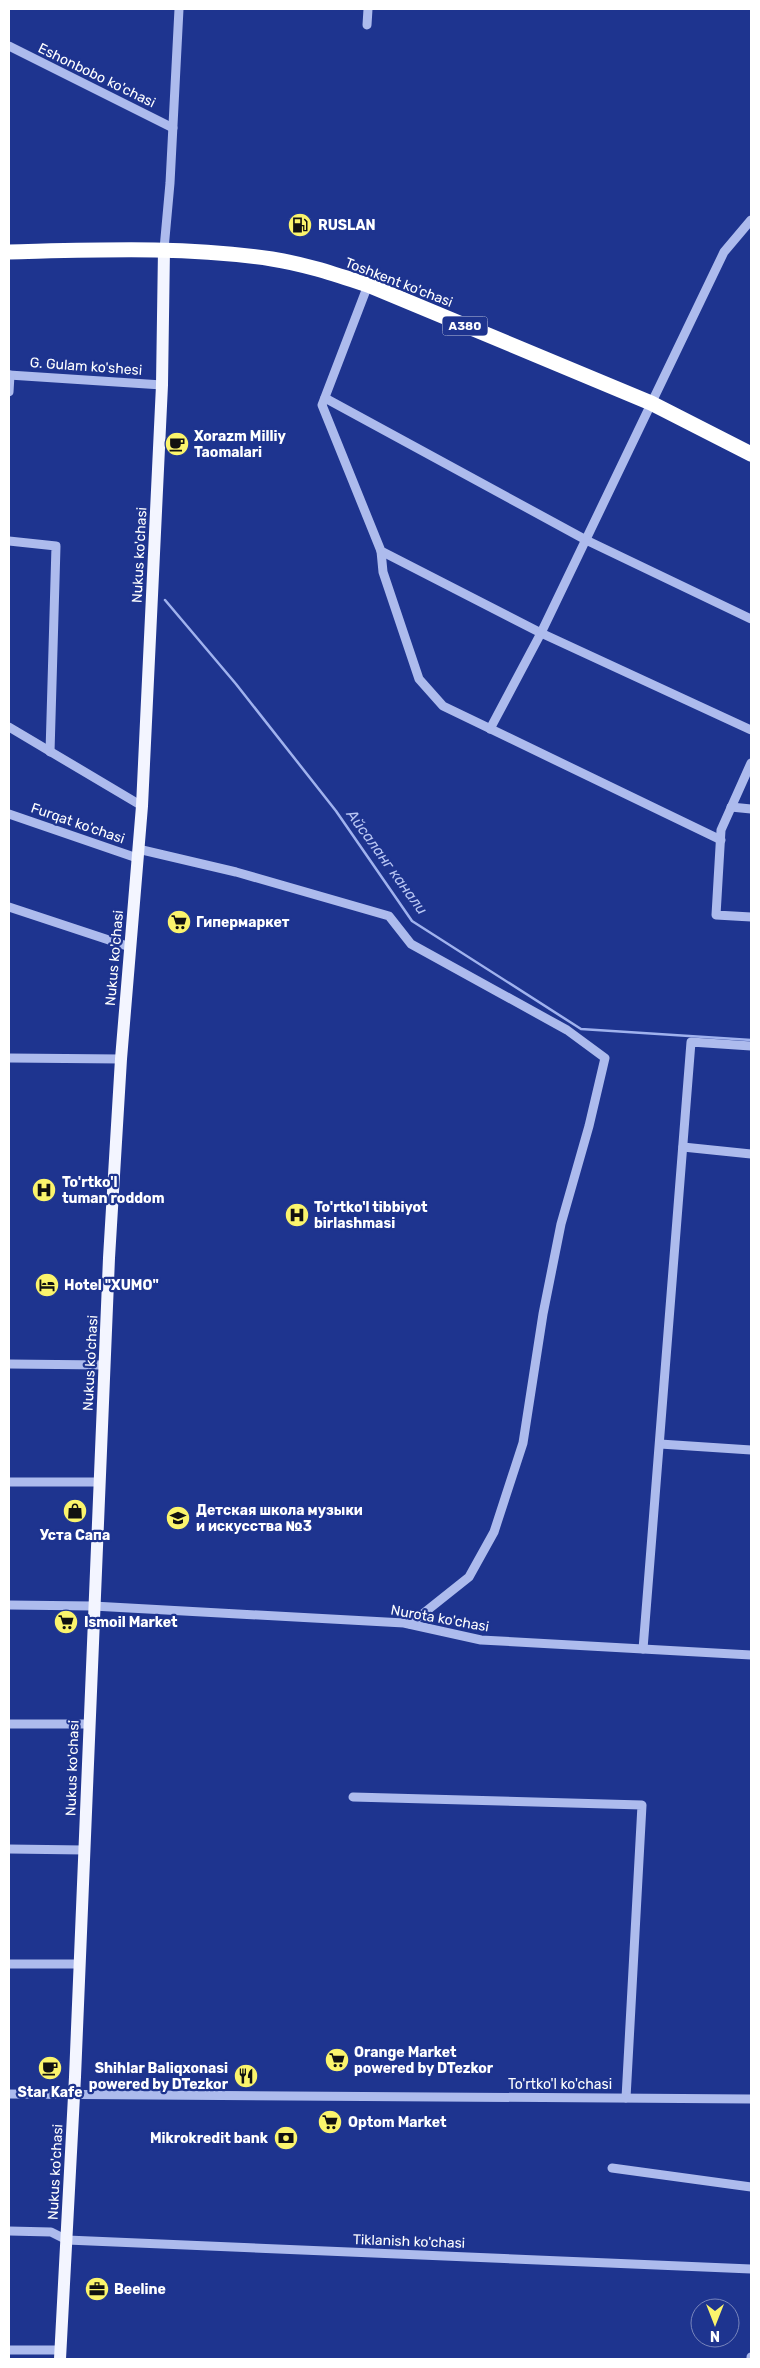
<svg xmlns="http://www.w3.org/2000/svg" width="760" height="2368" viewBox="0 0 760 2368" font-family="Rubik,sans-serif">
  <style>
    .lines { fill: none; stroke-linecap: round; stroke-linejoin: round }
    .stream { stroke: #a0b2ee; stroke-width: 2.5 }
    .minor { stroke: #adbbed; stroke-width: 9 }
    .major { stroke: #f3f5ff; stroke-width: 12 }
    .highway { stroke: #fff; stroke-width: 15 }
    .labels { text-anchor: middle; stroke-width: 4.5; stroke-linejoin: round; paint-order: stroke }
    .shield { fill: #1e348f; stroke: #bcc2dd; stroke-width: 1 }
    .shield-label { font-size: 12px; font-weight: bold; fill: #fff }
    .street-label { font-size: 14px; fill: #fff; stroke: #1e348f }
    .poi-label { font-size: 14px; font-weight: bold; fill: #fff; stroke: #1e348f; text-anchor: start }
    .water-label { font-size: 15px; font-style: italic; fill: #b9c6f4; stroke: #1e348f }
  </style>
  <rect width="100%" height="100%" fill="#1e348f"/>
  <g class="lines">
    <!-- stream -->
    <polyline class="stream" points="165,600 236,684 336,811 412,921 581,1029 751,1040"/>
    <!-- minor -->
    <g class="minor">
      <polyline points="367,25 368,9"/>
      <polyline points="9,46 173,128"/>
      <polyline points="164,249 170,183 179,9"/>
      <polyline points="368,285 322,405 381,551 541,633 751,730"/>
      <polyline points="9,375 162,385"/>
      <polyline points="9,392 10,375"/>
      <polyline points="325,398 586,540 751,619"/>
      <polyline points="9,541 56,546 50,752"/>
      <polyline points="381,551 383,572 419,679 443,706 721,840"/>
      <polyline points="9,727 142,806"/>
      <polyline points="490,729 541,633 724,252 751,220"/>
      <polyline points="751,763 721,830 716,915 751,917"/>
      <polyline points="731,807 751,809"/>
      <polyline points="9,814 137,858"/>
      <polyline points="138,849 236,872 389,916 411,944 567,1030 605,1058 589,1126 561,1224 543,1314 523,1443 494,1532 469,1577 410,1624"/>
      <polyline points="9,907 130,947"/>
      <polyline points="9,1058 121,1059"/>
      <polyline points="683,1147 751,1154"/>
      <polyline points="9,1364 105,1365"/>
      <polyline points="660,1444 751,1450"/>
      <polyline points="9,1482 99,1482"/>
      <polyline points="9,1605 93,1606 404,1623 481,1640 751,1655"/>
      <polyline points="643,1649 691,1042 751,1046"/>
      <polyline points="9,1724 89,1724"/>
      <polyline points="353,1797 642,1805 626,2098"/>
      <polyline points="9,1849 84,1850"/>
      <polyline points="9,1964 80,1964"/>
      <polyline points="9,2094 751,2099"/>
      <polyline points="612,2168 751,2187"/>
      <polyline points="9,2231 51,2232 67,2240 751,2269"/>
      <polyline points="9,2350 60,2350"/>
      <polyline points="751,2359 751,2357"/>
    </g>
    <!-- major -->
    <polyline class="major" points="60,2359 75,2077 109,1258 121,1059 142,806 162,385 164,249"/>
    <!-- highway -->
    <path class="highway" d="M9,252C97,250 185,246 272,259C305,264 337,275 368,285L651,403L751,454"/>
  </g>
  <!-- icons -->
  <defs>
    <g id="fuel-disc" transform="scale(1.25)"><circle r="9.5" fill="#fbf46c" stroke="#1e348f"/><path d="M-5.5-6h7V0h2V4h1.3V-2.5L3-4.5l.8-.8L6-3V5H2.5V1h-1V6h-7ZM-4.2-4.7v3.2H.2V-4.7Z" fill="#111"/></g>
    <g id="cafe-disc" transform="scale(1.25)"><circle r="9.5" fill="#fbf46c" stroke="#1e348f"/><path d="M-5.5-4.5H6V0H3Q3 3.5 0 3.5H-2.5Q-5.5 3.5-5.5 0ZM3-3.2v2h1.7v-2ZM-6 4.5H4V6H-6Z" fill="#111"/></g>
    <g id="supermarket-disc" transform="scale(1.25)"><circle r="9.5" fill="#fbf46c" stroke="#1e348f"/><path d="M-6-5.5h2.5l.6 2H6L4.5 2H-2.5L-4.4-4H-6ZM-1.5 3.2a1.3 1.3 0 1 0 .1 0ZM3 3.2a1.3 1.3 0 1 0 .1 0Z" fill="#111"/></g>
    <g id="hospital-disc" transform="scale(1.25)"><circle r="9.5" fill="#fbf46c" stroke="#1e348f"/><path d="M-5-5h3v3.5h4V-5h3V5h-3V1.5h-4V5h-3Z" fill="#111"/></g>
    <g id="hotel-disc" transform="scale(1.25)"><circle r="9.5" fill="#fbf46c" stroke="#1e348f"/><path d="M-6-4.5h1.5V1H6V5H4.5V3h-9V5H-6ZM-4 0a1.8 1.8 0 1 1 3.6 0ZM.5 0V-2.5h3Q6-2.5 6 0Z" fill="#111"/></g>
    <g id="shop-disc" transform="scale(1.25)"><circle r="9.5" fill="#fbf46c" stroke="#1e348f"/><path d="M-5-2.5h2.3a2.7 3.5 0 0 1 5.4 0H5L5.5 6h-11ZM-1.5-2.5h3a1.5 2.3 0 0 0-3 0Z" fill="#111"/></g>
    <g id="school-disc" transform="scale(1.25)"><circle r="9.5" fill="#fbf46c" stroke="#1e348f"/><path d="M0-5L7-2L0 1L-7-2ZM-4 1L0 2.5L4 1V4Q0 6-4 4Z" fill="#111"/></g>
    <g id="restaurant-disc" transform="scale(1.25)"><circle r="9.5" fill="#fbf46c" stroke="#1e348f"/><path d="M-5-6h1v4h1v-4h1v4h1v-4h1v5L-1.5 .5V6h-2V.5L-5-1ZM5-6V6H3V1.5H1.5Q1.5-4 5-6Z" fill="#111"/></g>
    <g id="bank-disc" transform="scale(1.25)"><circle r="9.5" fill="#fbf46c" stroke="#1e348f"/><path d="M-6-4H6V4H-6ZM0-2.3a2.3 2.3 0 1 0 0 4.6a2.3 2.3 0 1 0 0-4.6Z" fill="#111"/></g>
    <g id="office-disc" transform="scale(1.25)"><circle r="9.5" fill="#fbf46c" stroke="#1e348f"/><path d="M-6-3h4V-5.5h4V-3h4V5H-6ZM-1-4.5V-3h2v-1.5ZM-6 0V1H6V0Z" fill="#111"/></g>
  </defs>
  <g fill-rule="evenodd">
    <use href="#fuel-disc" x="300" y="225"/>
    <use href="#cafe-disc" x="177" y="444"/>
    <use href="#supermarket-disc" x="179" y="922"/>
    <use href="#hospital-disc" x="44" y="1190"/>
    <use href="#hospital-disc" x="297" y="1215"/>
    <use href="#hotel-disc" x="47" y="1285"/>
    <use href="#shop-disc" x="75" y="1511"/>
    <use href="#school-disc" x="178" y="1518"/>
    <use href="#supermarket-disc" x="66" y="1622"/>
    <use href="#supermarket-disc" x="337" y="2060"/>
    <use href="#cafe-disc" x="50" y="2068"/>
    <use href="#restaurant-disc" x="246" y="2076"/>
    <use href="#supermarket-disc" x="330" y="2122"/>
    <use href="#bank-disc" x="286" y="2138"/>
    <use href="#office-disc" x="97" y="2289"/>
  </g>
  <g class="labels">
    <!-- shield labels -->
    <rect class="shield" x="442.5" y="316.5" width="45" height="19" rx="4"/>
    <g class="shield-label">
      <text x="465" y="330">A380</text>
    </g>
    <!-- street labels -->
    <g class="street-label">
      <text transform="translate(97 75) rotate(26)" y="5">Eshonbobo ko'chasi</text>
      <text transform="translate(399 282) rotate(21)" y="5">Toshkent ko'chasi</text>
      <text transform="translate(86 366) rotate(4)" y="5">G. Gulam ko'shesi</text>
      <text transform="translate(139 555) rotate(-87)" y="5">Nukus ko'chasi</text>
      <text transform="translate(78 823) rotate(19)" y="5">Furqat ko'chasi</text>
      <text transform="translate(114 958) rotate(-85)" y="5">Nukus ko'chasi</text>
      <text transform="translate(90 1363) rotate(-87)" y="5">Nukus ko'chasi</text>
      <text transform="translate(440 1618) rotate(10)" y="5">Nurota ko'chasi</text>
      <text transform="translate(72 1768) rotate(-88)" y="5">Nukus ko'chasi</text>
      <text x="560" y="2089">To'rtko'l ko'chasi</text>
      <text transform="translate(55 2172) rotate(-87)" y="5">Nukus ko'chasi</text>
      <text transform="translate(409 2241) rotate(2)" y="5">Tiklanish ko'chasi</text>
    </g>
    <!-- poi labels -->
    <g class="poi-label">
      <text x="318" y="230">RUSLAN</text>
      <text x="194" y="441">Xorazm Milliy<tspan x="194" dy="16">Taomalari</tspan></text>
      <text x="196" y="927">Гипермаркет</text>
      <text x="62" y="1187">To'rtko'l<tspan x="62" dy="16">tuman roddom</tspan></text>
      <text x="314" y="1212">To'rtko'l tibbiyot<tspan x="314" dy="16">birlashmasi</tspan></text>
      <text x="64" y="1290">Hotel "XUMO"</text>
      <text x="196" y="1515">Детская школа музыки<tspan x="196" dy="16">и искусства №3</tspan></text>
      <text x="75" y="1540" text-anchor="middle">Уста Сапа</text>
      <text x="84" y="1627">Ismoil Market</text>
      <text x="354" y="2057">Orange Market<tspan x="354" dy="16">powered by DTezkor</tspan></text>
      <text x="228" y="2073" text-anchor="end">Shihlar Baliqxonasi<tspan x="228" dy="16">powered by DTezkor</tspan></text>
      <text x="50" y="2097" text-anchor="middle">Star Kafe</text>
      <text x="348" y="2127">Optom Market</text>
      <text x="268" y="2143" text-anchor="end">Mikrokredit bank</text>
      <text x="114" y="2294">Beeline</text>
    </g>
    <!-- water labels -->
    <g class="water-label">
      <text transform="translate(387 862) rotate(54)" y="5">Айсаланг канали</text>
    </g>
  </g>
  <!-- border -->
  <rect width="760" height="2368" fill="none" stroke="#ffffff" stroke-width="20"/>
  <!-- north arrow -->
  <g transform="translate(715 2323) rotate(180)"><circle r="24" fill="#1e348f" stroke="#7885bc"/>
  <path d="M0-4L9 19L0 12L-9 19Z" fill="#fbf46c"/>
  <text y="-8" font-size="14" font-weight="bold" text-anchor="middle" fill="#ffffff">N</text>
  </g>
</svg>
